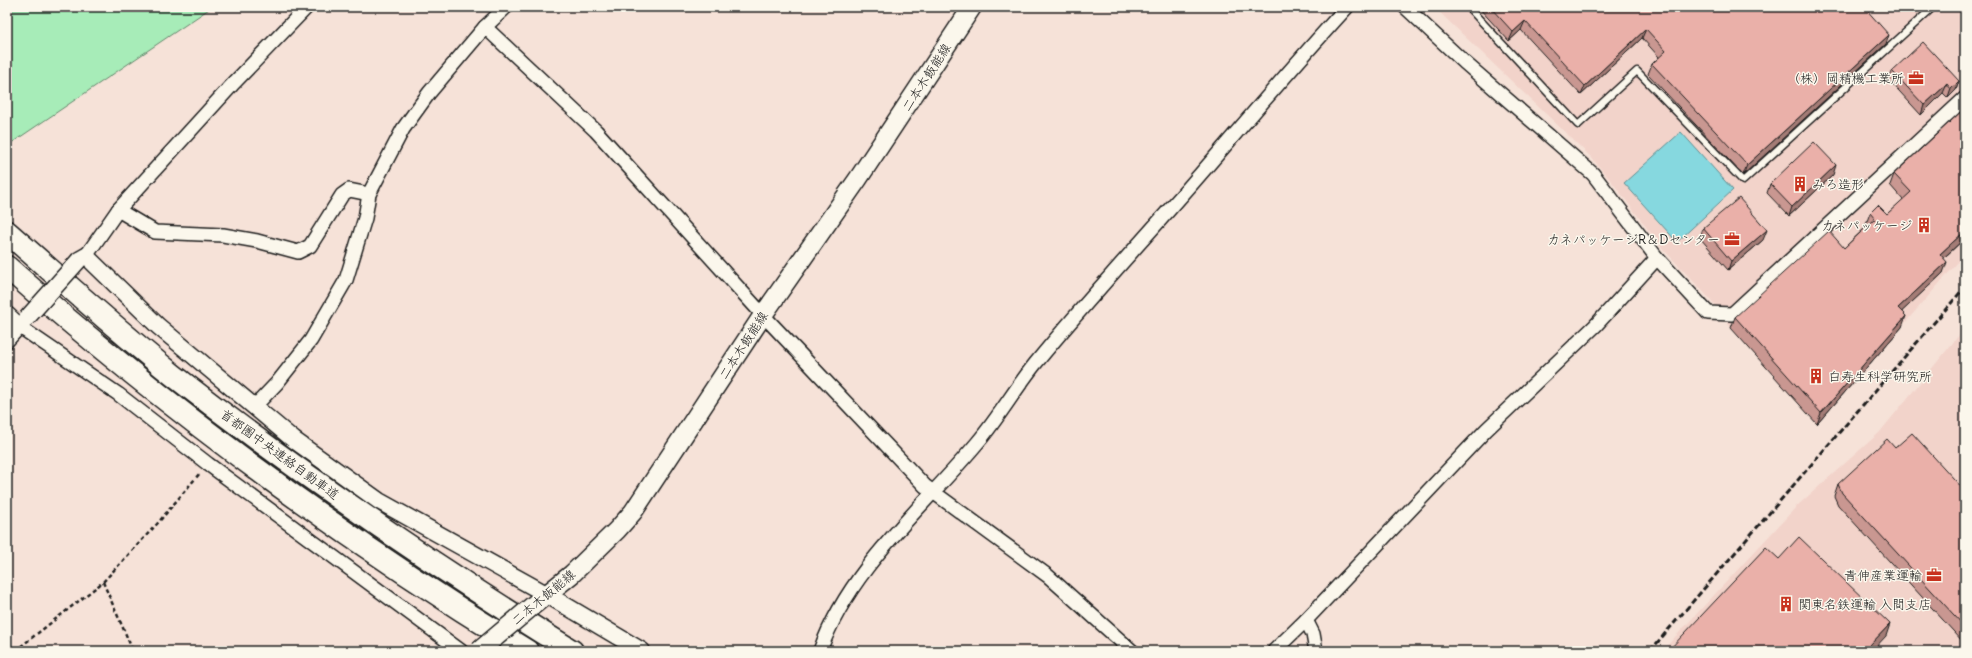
<svg xmlns="http://www.w3.org/2000/svg" width="1972" height="658" viewBox="0 0 1972 658" font-family="Delius,'Klee One',sans-serif">
  <style>
    .built { fill: #f2d3ca }
    .green { fill: #a7ecb8; stroke: #62846a }
    .water { fill: #86d8df; stroke: #5c8d91 }
    .lines { fill: none; stroke-linecap: round; stroke-linejoin: round }
    .service-casing { stroke: #1c1c1c; stroke-width: 9 }
    .minor-casing { stroke: #1c1c1c; stroke-width: 16 }
    .tertiary-casing { stroke: #1c1c1c; stroke-width: 19 }
    .secondary-casing { stroke: #1c1c1c; stroke-width: 21 }
    .motorway-casing { stroke: #1c1c1c; stroke-width: 25 }
    .path { stroke: #1c1c1c; stroke-width: 2.5; stroke-dasharray: 4 3; stroke-linecap: butt }
    .service { stroke: #fbf7ec; stroke-width: 6 }
    .minor { stroke: #fbf7ec; stroke-width: 13 }
    .tertiary { stroke: #fbf7ec; stroke-width: 16 }
    .secondary { stroke: #fbf7ec; stroke-width: 18 }
    .motorway { stroke: #fbf7ec; stroke-width: 22 }
    .rail { stroke: #1c1c1c; stroke-width: 3; stroke-dasharray: 6 3; stroke-linecap: butt }
    .tertiary-bridge-casing { stroke: #1c1c1c; stroke-width: 19; stroke-linecap: butt }
    .secondary-bridge-casing { stroke: #1c1c1c; stroke-width: 21; stroke-linecap: butt }
    .tertiary-bridge { stroke: #fbf7ec; stroke-width: 16 }
    .secondary-bridge { stroke: #fbf7ec; stroke-width: 18 }
    .wall { fill: #c99791; stroke: #1c1c1c }
    .shaded-wall { fill: #a47b76; stroke: #1c1c1c }
    .building { fill: #eab0a9; stroke: #1c1c1c }
    .labels { text-anchor: middle; stroke-width: 3; stroke-linejoin: round; paint-order: stroke }
    .street-label { font-size: 13px; fill: #1c1c1c; stroke: #fbf7ec }
    .poi-label { font-size: 13px; fill: #1c1c1c; stroke: #fbf7ec; text-anchor: end }
  </style>
  <rect width="100%" height="100%" fill="#f6e2d8"/>
  <filter id="ink" filterUnits="userSpaceOnUse"><feTurbulence type="fractalNoise" baseFrequency=".025" numOctaves="2"/><feDisplacementMap in="SourceGraphic" scale="8" xChannelSelector="R" yChannelSelector="G"/><feConvolveMatrix kernelMatrix="1 2 1 2 8 2 1 2 1" color-interpolation-filters="sRGB"/></filter>
  <g filter="url(#ink)">
    <!-- built -->
    <g class="built">
      <polygon points="1434,7 1965,7 1965,254 1817,424 1731,328 1711,300 1662,248 1615,186 1591,157"/>
      <polygon points="1965,328 1965,651 1662,651 1797,506 1879,433"/>
    </g>
    <!-- green -->
    <polygon class="green" points="7,7 212,7 7,146"/>
    <!-- water -->
    <polygon class="water" points="1681,132 1733,190 1677,242 1624,183"/>
    <g class="lines">
      <!-- service casing -->
      <g class="service-casing">
        <polyline id="service" points="1468,7 1578,125 1637,71 1743,181 1930,10 1928,7"/>
      </g>
      <!-- minor casing -->
      <g class="minor-casing">
        <g id="minor">
          <polyline points="1405,7 1464,62 1593,174 1657,258 1708,313 1732,314 1965,98"/>
          <polyline points="485,27 596,131 763,315 925,486 1048,576 1132,651"/>
          <polyline points="118,210 155,232 223,235 257,241 298,252 310,246 342,195 349,190 369,194"/>
          <polyline points="86,256 118,210 232,85 307,7"/>
          <polyline points="20,327 118,394 208,464 461,651"/>
          <polyline points="7,341 25,321"/>
          <polyline points="255,406 277,383 311,340 346,280 365,218 369,194 403,129 429,93 485,27 506,7"/>
          <polyline points="1306,620 1313,634 1316,651"/>
          <path d="M820,651C850,567 923,508 978,442C999,417 1015,389 1035,364C1083,305 1134,250 1184,193C1238,131 1291,68 1347,7"/>
          <polyline points="1274,651 1306,620 1486,430 1595,326 1657,258"/>
        </g>
      </g>
      <!-- tertiary casing -->
      <g class="tertiary-casing">
        <g id="tertiary">
          <polyline points="79,260 86,256 158,326 294,440 379,501 546,594 642,651"/>
          <polyline points="7,315 20,327"/>
        </g>
      </g>
      <!-- secondary casing -->
      <g class="secondary-casing">
        <polyline id="secondary" points="536,603 572,574 617,530 633,512 763,315 858,179 972,7"/>
      </g>
      <!-- motorway casing -->
      <g class="motorway-casing">
        <g id="motorway">
          <path d="M7,232C62,280 116,329 173,375C301,475 434,566 572,651"/>
          <path d="M7,267C168,410 343,538 527,651"/>
        </g>
      </g>
      <!-- path -->
      <g class="path">
        <polyline points="103,582 133,651"/>
        <polyline points="15,651 103,582 157,524 200,473"/>
      </g>
      <!-- service -->
      <use href="#service" class="service"/>
      <!-- minor -->
      <use href="#minor" class="minor"/>
      <!-- tertiary -->
      <use href="#tertiary" class="tertiary"/>
      <!-- secondary -->
      <use href="#secondary" class="secondary"/>
      <!-- motorway -->
      <use href="#motorway" class="motorway"/>
      <!-- rail -->
      <polyline class="rail" points="1650,651 1965,287"/>
      <!-- tertiary-bridge casing -->
      <g class="tertiary-bridge-casing">
        <polyline id="tertiary-bridge" points="27,318 79,260"/>
      </g>
      <!-- secondary-bridge casing -->
      <g class="secondary-bridge-casing">
        <polyline id="secondary-bridge" points="479,651 536,603"/>
      </g>
      <!-- tertiary-bridge -->
      <use href="#tertiary-bridge" class="tertiary-bridge"/>
      <!-- secondary-bridge -->
      <use href="#secondary-bridge" class="secondary-bridge"/>
    </g>
    <!-- wall -->
    <g class="wall">
      <polygon points="1478,7 1864,7 1886,44 1743,175 1648,74 1652,64 1659,57 1642,38 1581,95 1521,30 1509,41"/>
      <polygon points="1892,71 1959,81 1956,90 1948,98 1943,93 1921,115 1889,80"/>
      <polygon points="1894,174 1965,238 1944,258 1943,273 1902,311 1902,327 1817,424 1731,328 1735,317 1844,248 1867,226 1866,224 1870,213 1887,214 1903,200 1890,185"/>
      <polygon points="1833,175 1789,216 1767,193 1770,184"/>
      <polygon points="1703,228 1763,240 1728,270 1700,238"/>
      <polygon points="1895,448 1965,491 1965,643 1964,643 1838,505 1834,496 1838,484"/>
    </g>
    <!-- shaded-wall -->
    <g class="shaded-wall">
      <polygon points="1525,21 1521,30 1509,41 1513,32"/>
      <polygon points="1646,29 1642,38 1581,95 1585,86"/>
      <polygon points="1889,35 1886,44 1743,175 1747,165"/>
      <polygon points="1959,81 1956,90 1948,98 1951,89"/>
      <polygon points="1947,84 1943,93 1921,115 1924,105"/>
      <polygon points="1836,165 1833,175 1789,216 1792,207"/>
      <polygon points="1767,230 1763,240 1728,270 1731,261"/>
      <polygon points="1965,231 1965,238 1936,265 1940,254"/>
      <polygon points="1947,262 1943,273 1894,319 1898,308"/>
      <polygon points="1906,316 1902,327 1817,424 1821,413"/>
      <polygon points="1890,624 1886,636 1872,651 1867,651 1868,647"/>
    </g>
    <!-- building -->
    <g class="building">
      <polygon points="1490,7 1864,7 1889,35 1747,165 1652,64 1666,51 1646,29 1585,86 1525,21 1513,32"/>
      <polygon points="1923,42 1959,81 1951,89 1947,84 1924,105 1892,71"/>
      <polygon points="1965,108 1965,231 1940,254 1947,262 1898,308 1906,316 1821,413 1735,317 1829,231 1844,248 1875,219 1870,213 1878,205 1887,214 1911,192 1894,174"/>
      <polygon points="1814,142 1836,165 1792,207 1770,184"/>
      <polygon points="1739,198 1767,230 1731,261 1703,228"/>
      <polygon points="1912,433 1965,491 1965,627 1842,493 1838,484 1887,439 1895,448"/>
      <polygon points="1799,537 1890,624 1868,647 1871,650 1869,651 1668,651 1766,547 1779,559"/>
    </g>
  </g>
  <!-- icons -->
  <defs>
    <g id="office-bare" transform="scale(1.2)"><path d="M-6-3h4V-5.5h4V-3h4V5H-6ZM-1-4.5V-3h2v-1.5ZM-6 0V1H6V0Z" fill="#c8321e" stroke="#fbf7ec" stroke-width="2.5" paint-order="stroke"/></g>
    <g id="building-bare" transform="scale(1.2)"><path d="M-4-6H4V6H1V3H-1V6H-4ZM-2.5-4.3h1.7v1.8h-1.7ZM.8-4.3h1.7v1.8H.8ZM-2.5-1h1.7V.8h-1.7ZM.8-1h1.7V.8H.8Z" fill="#c8321e" stroke="#fbf7ec" stroke-width="2.5" paint-order="stroke"/></g>
  </defs>
  <g fill-rule="evenodd">
    <use href="#office-bare" x="1916" y="78"/>
    <use href="#building-bare" x="1800" y="184"/>
    <use href="#building-bare" x="1924" y="225"/>
    <use href="#office-bare" x="1732" y="239"/>
    <use href="#building-bare" x="1816" y="376"/>
    <use href="#office-bare" x="1934" y="575"/>
    <use href="#building-bare" x="1786" y="604"/>
  </g>
  <g class="labels">
    <!-- street labels -->
    <g class="street-label">
      <text transform="translate(926 77) rotate(-57)" y="5">二本木飯能線</text>
      <text transform="translate(743 345) rotate(-57)" y="5">二本木飯能線</text>
      <text transform="translate(280 454) rotate(36)" y="5">首都圏中央連絡自動車道</text>
      <text transform="translate(543 597) rotate(-40)" y="5">二本木飯能線</text>
    </g>
    <!-- poi labels -->
    <g class="poi-label">
      <text x="1904" y="83">（株）岡精機工業所</text>
      <text x="1812" y="189" text-anchor="start">みろ造形</text>
      <text x="1912" y="230">カネパッケージ</text>
      <text x="1720" y="244">カネパッケージR＆Dセンター</text>
      <text x="1828" y="381" text-anchor="start">白寿生科学研究所</text>
      <text x="1922" y="580">青伸産業運輸</text>
      <text x="1798" y="609" text-anchor="start">関東名鉄運輸 入間支店</text>
    </g>
  </g>
  <!-- margin -->
  <rect width="1972" height="658" fill="none" stroke="#fbf7ec" stroke-width="24"/>
  <rect x="12" y="12" width="1948" height="634" fill="none" stroke="#1c1c1c" stroke-width="1.5" filter="url(#ink)"/>
</svg>
